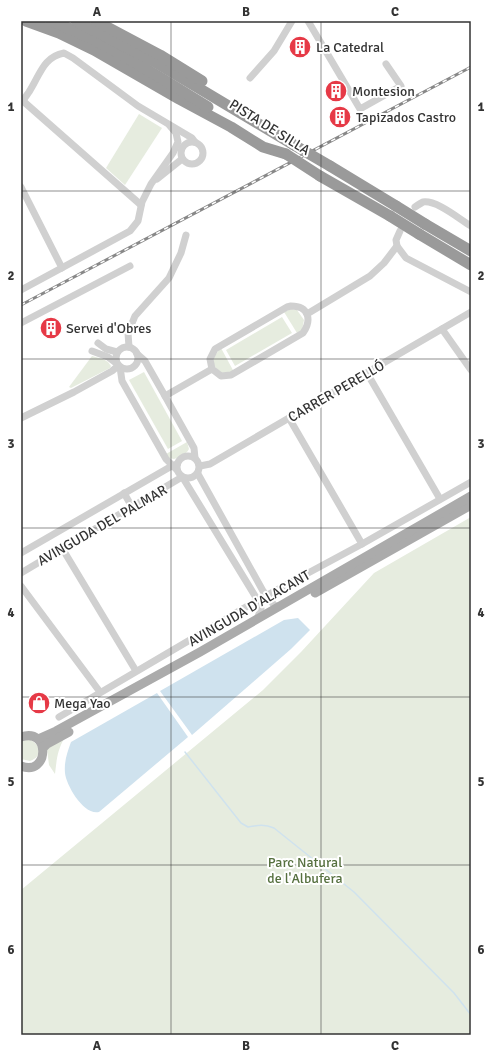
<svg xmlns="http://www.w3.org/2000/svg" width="492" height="1056" viewBox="0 0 492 1056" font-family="Signika,sans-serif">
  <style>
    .green { fill: #e6ecdf }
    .water { fill: #cfe2ee }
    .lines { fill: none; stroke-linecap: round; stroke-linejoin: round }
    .stream { stroke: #cfe2ee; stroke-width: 1.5 }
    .minor { stroke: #d0d0d0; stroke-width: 7 }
    .major { stroke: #ababab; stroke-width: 9 }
    .highway { stroke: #9a9a9a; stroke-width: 11 }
    .rail-casing { stroke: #888; stroke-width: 3 }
    .rail { stroke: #fff; stroke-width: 1.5; stroke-dasharray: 4.5; stroke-linecap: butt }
    .highway-bridge { stroke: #9a9a9a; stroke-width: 11 }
    .grid { fill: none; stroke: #333; stroke-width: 1; stroke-opacity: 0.55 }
    .labels { text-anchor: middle; stroke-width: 4; stroke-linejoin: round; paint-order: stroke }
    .poi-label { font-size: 14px; fill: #333; stroke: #fff; text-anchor: start }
    .street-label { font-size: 14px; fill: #333; stroke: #fff }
    .park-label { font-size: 14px; fill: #56703f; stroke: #fff }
    .neatline { fill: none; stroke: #333; stroke-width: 1.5 }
    .grid-label { font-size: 13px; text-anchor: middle; font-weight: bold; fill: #333 }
  </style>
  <rect width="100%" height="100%" fill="#fff"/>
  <!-- green -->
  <g class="green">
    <polygon points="139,114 162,128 125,185 106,168"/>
    <polygon points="291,309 297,310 304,320 302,330 297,333 284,312"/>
    <polygon points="282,317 292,333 235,366 226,350"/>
    <path d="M221,348L234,372L222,373C209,364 212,358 221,348Z"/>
    <polygon points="92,356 103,359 108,362 111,366 110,368 71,388 69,387"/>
    <polygon points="144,372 182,441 168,449 129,380"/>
    <path d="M187,442L189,449C186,455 180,457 174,459L169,458L166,454Z"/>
    <polygon points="471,517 471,1035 21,1035 21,890 263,690 301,652 374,573"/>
    <path d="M65,737C57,751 57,758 55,774L49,765L47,749Z"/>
    <path d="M28,739C40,743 44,756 30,761L21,759V741Z"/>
  </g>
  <!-- water -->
  <g class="water">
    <polygon points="298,618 310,630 291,649 192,735 160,691 284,620"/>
    <path d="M157,693L188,737L99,812C84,816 66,785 65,773C64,762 67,753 71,742Z"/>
  </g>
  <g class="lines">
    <!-- stream -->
    <path class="stream" d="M185,752L241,823L248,827C258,825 265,824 274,828L354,892L454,993L471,1015"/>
    <!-- minor -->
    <g class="minor">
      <polyline points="308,21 360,109 401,86 386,64"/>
      <polyline points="250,78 274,51 292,21"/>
      <polyline points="23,101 141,205"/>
      <path d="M21,102C24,100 26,96 29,92C40,75 43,57 64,53L73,58L138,106L192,138L195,142"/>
      <circle cx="192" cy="153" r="11"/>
      <polyline points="157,179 182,159"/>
      <polyline points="21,187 62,268"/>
      <path d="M415,207C418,205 421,203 423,202C437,200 459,219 471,226"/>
      <polyline points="397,246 406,258 471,292"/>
      <polyline points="21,290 130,231 138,221 142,202 151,184 173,153 178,142 176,133 170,126"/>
      <path d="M291,306C309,306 312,320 303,333L231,375L221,376L212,369L210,359L215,349L287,307Z"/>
      <polyline points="307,314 370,276 384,263 397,246 396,240 400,231"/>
      <polyline points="21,323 130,266"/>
      <polyline points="442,329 471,370"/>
      <polyline points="98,343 106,349 117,352"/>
      <circle cx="127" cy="358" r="11"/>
      <polyline points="129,347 128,333 135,316 169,278 181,253 186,235"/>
      <polyline points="92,351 108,357 116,363"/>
      <polyline points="137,354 145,361 165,396 194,448 195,458"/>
      <polyline points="120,367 122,381 166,459 176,469"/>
      <polyline points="367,373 440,499"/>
      <polyline points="165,396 212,369"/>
      <polyline points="21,418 74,392 112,371 118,366"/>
      <polyline points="289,418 362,544"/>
      <circle cx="188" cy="467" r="11"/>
      <polyline points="200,466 210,464 471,312"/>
      <polyline points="198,474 263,591 274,605 279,607"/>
      <polyline points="183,478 260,604 261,609 257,619"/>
      <polyline points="124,493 132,507"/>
      <polyline points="62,548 136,671"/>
      <polyline points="21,553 170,467 177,464"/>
      <polyline points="21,573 182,477"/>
      <polyline points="21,586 100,692"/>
      <polyline points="59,717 258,600 362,544 471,482"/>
    </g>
    <!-- major -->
    <g class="major">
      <polyline points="315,593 471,505"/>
      <path d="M21,737C51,727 49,777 21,766"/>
      <polyline points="38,739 56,731 200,652 471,496"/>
      <polyline points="43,748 47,744 69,732"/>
    </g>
    <!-- highway -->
    <g class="highway">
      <polyline points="26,21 59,33 94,50 179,99 231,127 263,147 286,154"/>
      <path d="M51,21C107,42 157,76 208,107"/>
      <polyline points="76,21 155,62 294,145"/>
      <polyline points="96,21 160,55 202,81"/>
      <polyline points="330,166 396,206"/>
      <polyline points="320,176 390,216"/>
      <polyline points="425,224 471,251"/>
      <polyline points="419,234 471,265"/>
    </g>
    <!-- rail casing -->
    <g class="rail-casing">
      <polyline id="rail" points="21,305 471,67"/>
    </g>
    <!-- rail -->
    <use href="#rail" class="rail"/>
    <!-- highway-bridge -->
    <g class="highway-bridge">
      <polyline points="294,145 330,166"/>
      <polyline points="286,154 320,176"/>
      <polyline points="396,206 425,224"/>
      <polyline points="390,216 419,234"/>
    </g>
  </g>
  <!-- grid -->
  <path class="grid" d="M171,21V1035M321,21V1035M21,191H471M21,359H471M21,528H471M21,697H471M21,865H471"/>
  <!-- icons -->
  <defs>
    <g id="building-disc" transform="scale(1.15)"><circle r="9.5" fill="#e63946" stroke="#fff"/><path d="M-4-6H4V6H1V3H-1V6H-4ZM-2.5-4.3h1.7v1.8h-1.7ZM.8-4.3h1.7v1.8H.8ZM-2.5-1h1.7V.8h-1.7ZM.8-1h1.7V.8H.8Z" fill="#fff"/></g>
    <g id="shop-disc" transform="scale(1.15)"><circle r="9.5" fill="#e63946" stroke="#fff"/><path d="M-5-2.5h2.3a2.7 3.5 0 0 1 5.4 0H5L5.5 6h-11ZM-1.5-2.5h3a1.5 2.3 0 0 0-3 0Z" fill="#fff"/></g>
  </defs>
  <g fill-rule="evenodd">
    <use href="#building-disc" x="300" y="47"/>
    <use href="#building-disc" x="336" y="91"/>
    <use href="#building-disc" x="340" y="117"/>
    <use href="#building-disc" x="51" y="328"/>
    <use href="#shop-disc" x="39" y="703"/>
  </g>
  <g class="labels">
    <!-- poi labels -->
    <g class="poi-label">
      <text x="316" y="52">La Catedral</text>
      <text x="352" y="96">Montesion</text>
      <text x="356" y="122">Tapizados Castro</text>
      <text x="66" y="333">Servei d'Obres</text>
      <text x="54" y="708">Mega Yao</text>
    </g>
    <!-- street labels -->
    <g class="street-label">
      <text transform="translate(270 127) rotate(32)" y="5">PISTA DE SILLA</text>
      <text transform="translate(336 391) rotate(-30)" y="5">CARRER PERELLÓ</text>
      <text transform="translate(102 525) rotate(-30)" y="5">AVINGUDA DEL PALMAR</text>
      <text transform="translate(249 608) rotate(-30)" y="5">AVINGUDA D'ALACANT</text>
    </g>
    <!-- park labels -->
    <g class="park-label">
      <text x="305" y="867">Parc Natural<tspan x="305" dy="16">de l'Albufera</tspan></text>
    </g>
  </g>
  <!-- border -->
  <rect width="492" height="1056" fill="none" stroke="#ffffff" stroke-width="44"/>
  <rect x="22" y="22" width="448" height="1012" class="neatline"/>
  <g class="grid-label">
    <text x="97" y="16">A</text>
    <text x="246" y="16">B</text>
    <text x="395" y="16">C</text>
    <text x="11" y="111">1</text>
    <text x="481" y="111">1</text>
    <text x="11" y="280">2</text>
    <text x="481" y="280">2</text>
    <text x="11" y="448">3</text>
    <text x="481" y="448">3</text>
    <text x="11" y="617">4</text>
    <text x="481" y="617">4</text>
    <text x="11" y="786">5</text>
    <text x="481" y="786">5</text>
    <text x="11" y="954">6</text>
    <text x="481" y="954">6</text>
    <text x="97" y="1050">A</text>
    <text x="246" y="1050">B</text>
    <text x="395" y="1050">C</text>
  </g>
</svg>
